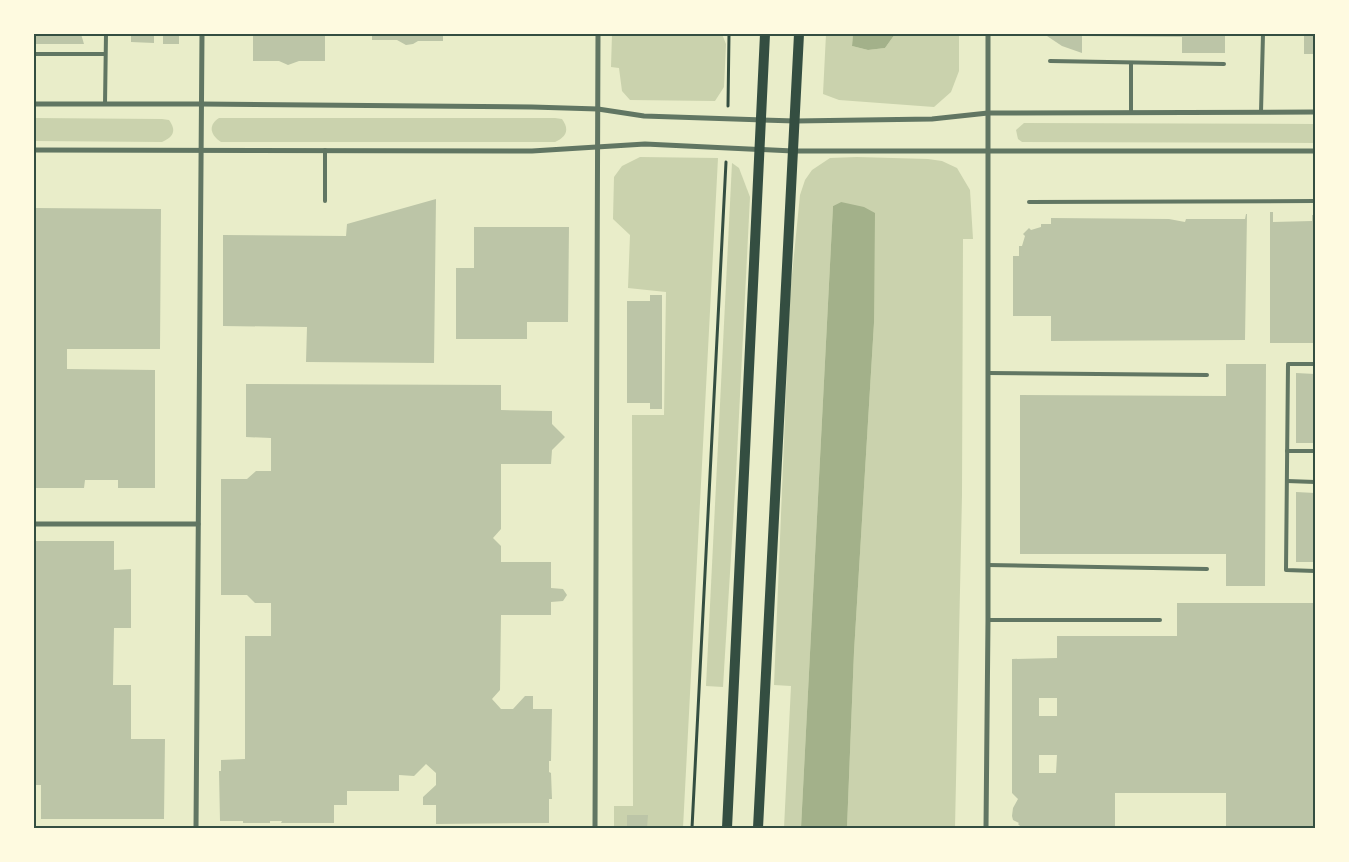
<svg xmlns="http://www.w3.org/2000/svg" width="1349" height="862" viewBox="0 0 1349 862" font-family="Commissioner,sans-serif">
  <style>
    .green { fill: #cad2ad }
    .water { fill: #a3b18a }
    .building { fill: #bcc5a7; fill-rule: evenodd }
    .lines { fill: none; stroke-linecap: round; stroke-linejoin: round }
    .path { stroke: #344e41; stroke-width: 3 }
    .service { stroke: #617663; stroke-width: 4 }
    .minor { stroke: #617663; stroke-width: 5 }
    .secondary { stroke: #344e41; stroke-width: 10 }
    .neatline { fill: none; stroke: #344e41; stroke-width: 2 }
  </style>
  <rect width="100%" height="100%" fill="#e9edc9"/>
  <!-- green -->
  <g class="green">
    <polygon points="612,34 722,34 726,44 724,87 715,101 630,100 622,91 619,68 611,67"/>
    <polygon points="826,34 853,34 852,46 868,50 885,48 895,34 959,34 959,71 951,92 934,107 839,100 823,94"/>
    <path d="M34,118L162,119L169,120C177,131 173,137 162,142L34,141Z"/>
    <path d="M219,118H555L562,119C570,130 566,137 555,142H221C210,135 208,125 219,118Z"/>
    <polygon points="1024,123 1315,124 1315,143 1022,142 1018,139 1016,130"/>
    <polygon points="640,157 718,158 683,828 614,828 614,806 633,806 632,415 664,415 666,292 628,288 630,235 613,219 614,177 622,166"/>
    <polygon points="857,157 928,159 942,161 957,168 970,190 973,239 963,239 962,495 955,828 847,828 854,652 874,323 841,202 833,206 801,828 784,828 791,686 774,685 790,295 800,195 805,180 812,170 830,158"/>
    <polygon points="732,163 739,168 750,197 736,475 723,687 706,686"/>
  </g>
  <!-- water -->
  <g class="water">
    <polygon points="853,34 895,34 885,48 868,50 852,46"/>
    <polygon points="841,202 864,207 875,213 874,323 854,652 847,828 801,828 833,206"/>
  </g>
  <!-- building -->
  <g class="building">
    <polygon points="34,34 81,34 84,44 34,44"/>
    <polygon points="131,34 154,34 154,43 131,42"/>
    <rect x="163" y="34" width="16" height="10"/>
    <polygon points="237,34 342,34 342,36 325,36 325,61 299,61 288,65 279,61 253,61 253,36 237,36"/>
    <polygon points="372,34 443,34 443,41 418,41 413,44 406,45 397,40 372,40"/>
    <polygon points="1044,34 1225,34 1225,53 1182,53 1182,37 1082,36 1082,53 1062,46"/>
    <rect x="1304" y="34" width="11" height="20"/>
    <polygon points="436,199 434,363 306,362 307,327 223,326 223,235 346,236 347,224"/>
    <polygon points="34,208 161,209 160,349 67,349 67,369 155,370 155,488 118,488 118,480 85,480 84,488 34,488"/>
    <polygon points="1270,212 1273,212 1273,222 1312,221 1312,215 1315,215 1315,343 1270,343"/>
    <polygon points="1246,214 1247,214 1245,340 1051,341 1051,316 1013,316 1013,256 1019,256 1019,246 1022,246 1025,236 1023,234 1029,228 1031,230 1041,227 1041,224 1051,224 1051,218 1169,219 1185,222 1186,219 1245,219"/>
    <polygon points="474,227 569,227 568,322 527,322 527,339 456,339 456,268 474,268"/>
    <polygon points="650,295 662,295 662,409 650,409 650,403 627,403 627,301 650,301"/>
    <polygon points="1226,364 1266,364 1265,586 1226,586 1226,554 1020,554 1020,395 1226,396"/>
    <polygon points="1296,373 1315,374 1315,443 1296,443"/>
    <polygon points="246,384 501,385 501,410 552,411 552,424 565,437 552,450 551,464 501,464 501,529 493,538 501,546 501,562 551,562 551,588 563,589 567,595 563,601 551,602 551,615 501,615 500,690 492,699 501,709 513,709 525,696 533,696 533,709 552,709 551,761 549,761 549,772 551,773 552,799 549,799 549,823 436,824 436,805 423,805 423,797 436,785 436,773 426,764 414,776 399,775 399,791 347,791 347,805 334,805 334,823 281,823 282,821 270,821 270,823 243,823 243,821 220,821 219,771 221,771 221,760 245,759 245,636 271,636 271,603 255,603 247,595 221,595 221,479 247,479 256,471 271,471 271,438 246,437"/>
    <polygon points="1296,492 1315,493 1315,562 1296,562"/>
    <polygon points="34,541 114,541 114,570 131,569 131,628 114,628 113,685 131,685 131,739 165,739 164,819 41,819 41,785 34,785"/>
    <path d="M1177,603H1315V828H1226V793H1115V828H1022L1018,824L1019,823L1013,820L1012,816L1013,808L1018,799L1012,793V659L1057,658V636H1177ZM1039,698H1057V716H1039ZM1039,755H1057L1056,773H1039Z"/>
    <polygon points="627,815 648,815 647,828 627,828"/>
  </g>
  <g class="lines">
    <!-- path -->
    <g class="path">
      <polyline points="728,106 729,34"/>
      <polyline points="692,828 726,162"/>
    </g>
    <!-- service -->
    <g class="service">
      <polyline points="34,54 105,54"/>
      <polyline points="1050,61 1224,64"/>
      <polyline points="1131,63 1131,112"/>
      <polyline points="105,104 106,34"/>
      <polyline points="1261,112 1263,34"/>
      <polyline points="325,150 325,201"/>
      <polyline points="1029,202 1315,201"/>
      <polyline points="1315,364 1288,364 1286,570 1315,571"/>
      <polyline points="988,373 1207,375"/>
      <polyline points="1287,451 1315,451"/>
      <polyline points="1287,481 1315,482"/>
      <polyline points="988,565 1207,569"/>
      <polyline points="988,620 1160,620"/>
    </g>
    <!-- minor -->
    <g class="minor">
      <polyline points="34,104 201,104 532,107 598,109 644,116 795,121 932,119 988,113 1315,112"/>
      <polyline points="34,150 532,151 645,144 793,151 1315,151"/>
      <polyline points="34,524 198,524"/>
      <polyline points="196,828 202,34"/>
      <polyline points="595,828 598,34"/>
      <polyline points="986,828 988,620 988,34"/>
    </g>
    <!-- secondary -->
    <g class="secondary">
      <polyline points="727,828 765,34"/>
      <polyline points="758,828 799,34"/>
    </g>
  </g>
  <!-- border -->
  <rect width="1349" height="862" fill="none" stroke="#fefae0" stroke-width="70"/>
  <rect x="35" y="35" width="1279" height="792" class="neatline"/>
</svg>
